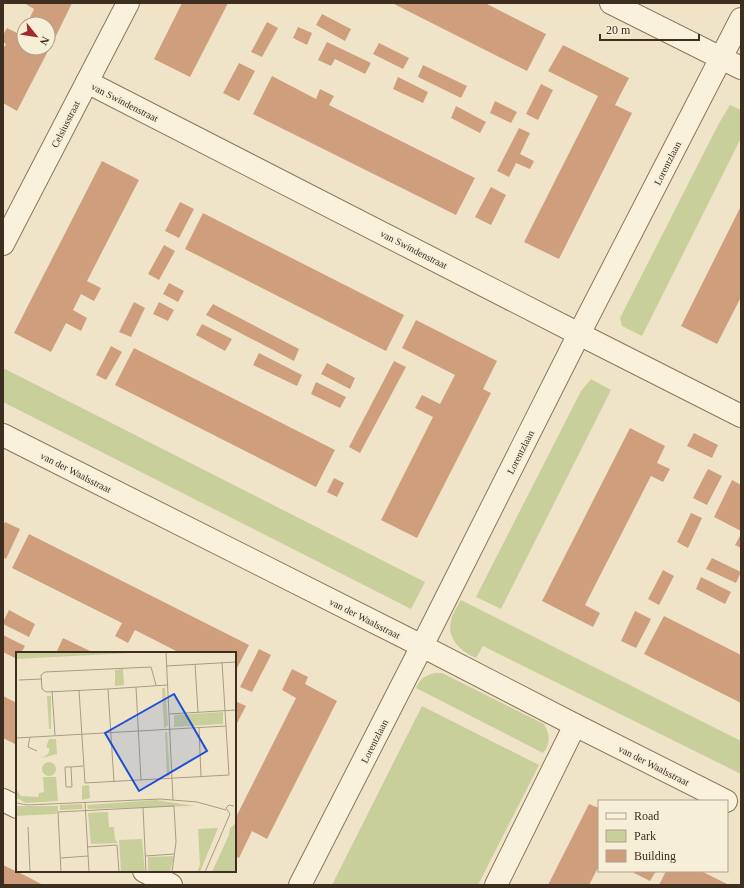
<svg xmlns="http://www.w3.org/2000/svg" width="744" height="888" viewBox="0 0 744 888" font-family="Georgia,serif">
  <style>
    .green { fill: #c9cf9b }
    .building { fill: #cf9f7d }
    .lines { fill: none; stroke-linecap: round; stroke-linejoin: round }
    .minor-casing { stroke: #8d765c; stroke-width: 24 }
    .minor { stroke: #faf1dc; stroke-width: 22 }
    .labels { text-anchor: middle; stroke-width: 4; stroke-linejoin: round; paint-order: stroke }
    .street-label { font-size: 10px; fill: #3d2e20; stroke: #f7eed8 }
    .inset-road { fill: none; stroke: #a89b85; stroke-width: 1 }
    .view { fill: #1d4ed8; fill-opacity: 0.15; stroke: #1d4ed8; stroke-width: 2 }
    .inset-edge { fill: none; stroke: #3d2e20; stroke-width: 2 }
  </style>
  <rect width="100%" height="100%" fill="#f0e4c8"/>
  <!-- green -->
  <g class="green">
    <polygon points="730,105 741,110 741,138 642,336 622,326 620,318 718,125"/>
    <polygon points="3,368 425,582 411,609 3,402"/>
    <polygon points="591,379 611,390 501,609 476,597 581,391"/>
    <path d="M461,600L741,741V774L483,646L476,658C459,650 445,637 452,617C454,611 458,605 461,600Z"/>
    <path d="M435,673H442L544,724C550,735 551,743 543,753L416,688C421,677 425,676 435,673Z"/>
    <polygon points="422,706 539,765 478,885 332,885"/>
  </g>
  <!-- building -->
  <g class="building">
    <polygon points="24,3 72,3 55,38 48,34 48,24 27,24 34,9"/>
    <polygon points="182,3 228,3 190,77 154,59"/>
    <polygon points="392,3 485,3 546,34 527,71"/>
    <polygon points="322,14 351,29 345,41 316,25"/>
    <polygon points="267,22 278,28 262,57 251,52"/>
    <polygon points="298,27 312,33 307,45 293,38"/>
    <polygon points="7,28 21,35 24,29 24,48 46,48 49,49 17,111 3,103 3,49 6,44 3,42 3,35"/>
    <polygon points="327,42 371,63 365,74 335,59 331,66 318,60"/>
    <polygon points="379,43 409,58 403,69 373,54"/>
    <polygon points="563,45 629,78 615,105 632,113 559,259 524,242 598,96 548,71"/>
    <polygon points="239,63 255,71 239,101 223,93"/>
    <polygon points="423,65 467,86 461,98 418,77"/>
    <polygon points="272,76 316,99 320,89 334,96 329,105 475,178 456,215 253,114"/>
    <polygon points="398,77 428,92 423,103 393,89"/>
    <polygon points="541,84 553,90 538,120 526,114"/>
    <polygon points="495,101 517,112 511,123 490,113"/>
    <polygon points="456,106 486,122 480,133 451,118"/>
    <polygon points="519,128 530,133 520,154 534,161 530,169 516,163 509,177 497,171"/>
    <polygon points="102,161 139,180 87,281 101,288 94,301 81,294 73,310 87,318 81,331 66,323 51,352 14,333"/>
    <polygon points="491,187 506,195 491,225 475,217"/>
    <polygon points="180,202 194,209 179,238 165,231"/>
    <polygon points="741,206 741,297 717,344 681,326"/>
    <polygon points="203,213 404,315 386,351 185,249"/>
    <polygon points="164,245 175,251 159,280 148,274"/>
    <polygon points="169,283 184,291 178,302 163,294"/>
    <polygon points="134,302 145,308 131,337 119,332"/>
    <polygon points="159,302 174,310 168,321 153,314"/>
    <polygon points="213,304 299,349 294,361 206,315"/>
    <polygon points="416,320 497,361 483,389 491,393 417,538 381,520 433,417 415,408 422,395 440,404 455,375 402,348"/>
    <polygon points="202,324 232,339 225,351 196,335"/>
    <polygon points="111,346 122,352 106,380 96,375"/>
    <polygon points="134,348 335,450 316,487 115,385"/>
    <polygon points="259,353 302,375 297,386 253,365"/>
    <polygon points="394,361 406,367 360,453 349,447"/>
    <polygon points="327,363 355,378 350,389 321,374"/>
    <polygon points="316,382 346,397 340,408 311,394"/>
    <polygon points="630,428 665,446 657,463 670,469 663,482 651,476 585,605 600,613 593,627 542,601"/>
    <polygon points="694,433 718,445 712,458 687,446"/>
    <polygon points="708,469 722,476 707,505 693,498"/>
    <polygon points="334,478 344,483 337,497 327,492"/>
    <polygon points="732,480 741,485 741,531 714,517"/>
    <polygon points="691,513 702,518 688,548 677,542"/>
    <polygon points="5,522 20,529 6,559 3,557 3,526"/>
    <polygon points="29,534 249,645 235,672 235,653 180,653 135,630 128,643 115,636 122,623 12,568"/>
    <polygon points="741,534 741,548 735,545"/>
    <polygon points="712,558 741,572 736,583 706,569"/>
    <polygon points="663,570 674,576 659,605 648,599"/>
    <polygon points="701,577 731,592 725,604 696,589"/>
    <polygon points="9,610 35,624 29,637 3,624 3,622"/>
    <polygon points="635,611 651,619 636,648 621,641"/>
    <polygon points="664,616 741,655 741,703 644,654"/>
    <polygon points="3,635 25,646 21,653 17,653 17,659 3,652"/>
    <polygon points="63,638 90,651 90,653 61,653 57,651"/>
    <polygon points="259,649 271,655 252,692 240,687"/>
    <polygon points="292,669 308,677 305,684 337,701 267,839 252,831 239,858 235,856 235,819 296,698 282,690"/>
    <polygon points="3,696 17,703 17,745 3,738"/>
    <polygon points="235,701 246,706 235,727"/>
    <polygon points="589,804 599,808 599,866 589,885 548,885"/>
    <polygon points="3,865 28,877 43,885 3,885"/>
    <polygon points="635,871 656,871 650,881 634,873"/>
    <polygon points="666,871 701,871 729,885 659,885"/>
  </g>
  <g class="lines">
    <!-- minor casing -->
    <g class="minor-casing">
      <g id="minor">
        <polyline points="611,3 741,68"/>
        <polyline points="87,82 579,334 741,416"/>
        <polyline points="3,244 128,3"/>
        <polyline points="3,435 422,646 575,725 726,801"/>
        <polyline points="3,800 17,807"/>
        <polyline points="144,871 171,885"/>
        <polyline points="300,885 422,646 579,334 741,19"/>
        <polyline points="496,885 575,725"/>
      </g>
    </g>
    <!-- minor -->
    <use href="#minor" class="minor"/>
  </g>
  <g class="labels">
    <!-- street labels -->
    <g class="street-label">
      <text transform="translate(125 102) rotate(27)" y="4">van Swindenstraat</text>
      <text transform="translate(65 124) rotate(-63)" y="4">Celsiusstraat</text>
      <text transform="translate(667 163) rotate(-63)" y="4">Lorentzlaan</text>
      <text transform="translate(414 249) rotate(27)" y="4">van Swindenstraat</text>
      <text transform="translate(520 452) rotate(-63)" y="4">Lorentzlaan</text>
      <text transform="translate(76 472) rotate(27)" y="4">van der Waalsstraat</text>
      <text transform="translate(365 618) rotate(27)" y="4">van der Waalsstraat</text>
      <text transform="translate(374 741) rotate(-63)" y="4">Lorentzlaan</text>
      <text transform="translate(654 765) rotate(27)" y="4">van der Waalsstraat</text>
    </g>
  </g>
  <!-- overview -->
  <g transform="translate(16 652)">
    <rect width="220" height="220" fill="#f0e4c8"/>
    <path d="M0,0H134L0,7ZM107,17L108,33L99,34V18ZM146,36H149L152,73L148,76ZM31,44H35V77H33ZM207,60V72L158,75V63ZM149,80H151L154,124L151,125ZM33,87H40L41,102L26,106L32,102L34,97L30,95ZM26 117a7 7 0 1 1 14 0a7 7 0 1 1-14 0ZM27,125H40L42,149L10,151L0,146V137L5,144L22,145L23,141L28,140ZM73,133L74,146L66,148V134ZM140,148L179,154L72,157L71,153ZM66,152L67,157L44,158V153ZM0,154H42V159L40,162L0,164ZM92,160L93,175H98L99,187L102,191L75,192L72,161ZM220,171V220H196L213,183L214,176ZM202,176L184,220H181L184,213L182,177ZM126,187L129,220H105L103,188ZM158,204L154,220H132V205Z" fill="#c9cf9b"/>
    <path class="inset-road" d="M150,0L157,148M179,12L182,60M150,14L220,10M3,28L26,27M140,33L135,15L29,20L25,23L26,37L30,40L92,37L151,33M120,35L125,128M92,37L98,130M63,38L69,131L213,123L206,10M36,39L39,83M153,62L220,58M183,76L185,125M14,85L12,95L21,99M0,86L210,74M55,115L56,135H50L49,115H55L67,114M69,150L73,220M0,151L12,153L144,147L181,150L210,158M127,155L130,220M214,162L210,156L213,153L218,154M12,175L14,220M71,195L101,193L103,220M129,204L159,202M45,206L72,204M45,220L42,160L158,154L160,190L156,220M189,220L214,162"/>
    <path class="view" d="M158,42L191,99L123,139L89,81Z"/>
    <rect width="220" height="220" class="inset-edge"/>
  </g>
  <!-- border -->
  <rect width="744" height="888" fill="none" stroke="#3d2e20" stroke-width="8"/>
  <!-- legend -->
  <rect x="598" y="800" width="130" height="72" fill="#f7eed8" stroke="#ada18e"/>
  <rect x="606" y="813" width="20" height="6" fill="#faf1dc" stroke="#ada18e"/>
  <text x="634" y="820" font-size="12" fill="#3d2e20">Road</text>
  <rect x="606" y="830" width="20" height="12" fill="#c9cf9b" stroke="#ada18e"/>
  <text x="634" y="840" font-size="12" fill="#3d2e20">Park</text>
  <rect x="606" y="850" width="20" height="12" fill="#cf9f7d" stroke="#ada18e"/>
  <text x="634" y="860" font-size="12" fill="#3d2e20">Building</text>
  <!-- north arrow -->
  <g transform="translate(36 36) rotate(120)"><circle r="19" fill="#f7eed8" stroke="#ada18e"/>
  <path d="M0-3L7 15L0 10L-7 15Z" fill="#9e2a2b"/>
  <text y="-6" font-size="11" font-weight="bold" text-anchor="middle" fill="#3d2e20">N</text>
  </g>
  <!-- scale -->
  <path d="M600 34v6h99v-6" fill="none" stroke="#3d2e20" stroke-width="2"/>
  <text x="606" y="34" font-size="12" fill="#3d2e20" stroke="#f7eed8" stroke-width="3" paint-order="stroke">20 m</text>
</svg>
